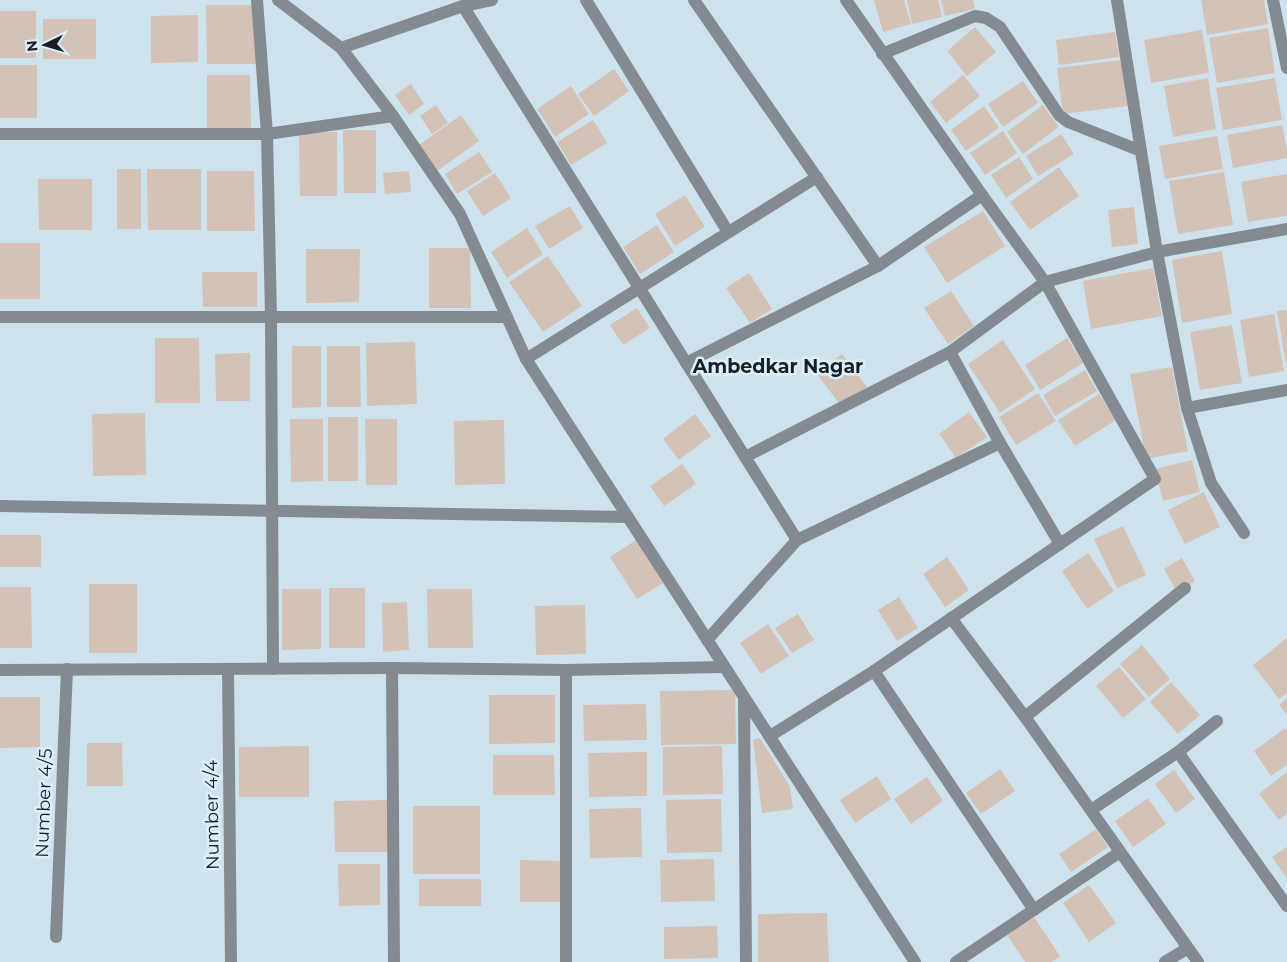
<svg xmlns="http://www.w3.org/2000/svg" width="1287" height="962" viewBox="0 0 1287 962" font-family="Montserrat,sans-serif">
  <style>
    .building { fill: #d3c2b5 }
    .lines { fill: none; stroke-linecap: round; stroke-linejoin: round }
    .street { stroke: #838b90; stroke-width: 12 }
    .labels { text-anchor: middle; stroke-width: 5; stroke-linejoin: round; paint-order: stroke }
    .street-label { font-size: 18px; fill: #192025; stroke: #dbeffc }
    .neighbourhood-label { font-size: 19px; font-weight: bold; fill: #192025; stroke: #dbeffc }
  </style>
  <rect width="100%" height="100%" fill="#cee2ee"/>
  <!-- building -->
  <g class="building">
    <polygon points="874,0 904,0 911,24 883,32"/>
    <polygon points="907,0 938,0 942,17 912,24"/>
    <polygon points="941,0 973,0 975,9 945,16"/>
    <polygon points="1201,0 1264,0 1268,24 1207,35"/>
    <polygon points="206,5 257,5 257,64 207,64"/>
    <rect x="0" y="11" width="36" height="47"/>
    <polygon points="198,15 198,62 151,63 151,16"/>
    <rect x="43" y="19" width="53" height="40"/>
    <polygon points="975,27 996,52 967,76 947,51"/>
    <polygon points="1268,28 1275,73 1217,83 1209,38"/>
    <polygon points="1202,30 1209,73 1151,83 1144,40"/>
    <polygon points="1115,32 1119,57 1059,65 1056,40"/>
    <polygon points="1122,60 1128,106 1063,114 1057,68"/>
    <rect x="0" y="65" width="37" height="53"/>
    <polygon points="614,69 629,91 594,116 578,94"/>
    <polygon points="207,75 250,75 251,128 207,128"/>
    <polygon points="963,75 980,96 946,123 930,102"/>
    <polygon points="1208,78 1216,129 1173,137 1164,86"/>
    <polygon points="1275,78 1282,120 1223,130 1216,88"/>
    <polygon points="1023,81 1038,103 1003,127 988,104"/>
    <polygon points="411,84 424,104 409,115 395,95"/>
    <polygon points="571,86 589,114 555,137 537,109"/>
    <polygon points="436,105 448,123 432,134 420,116"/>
    <polygon points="1043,105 1059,127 1023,154 1007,132"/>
    <polygon points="984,106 999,128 966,151 951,130"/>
    <polygon points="461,115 479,141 437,171 419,145"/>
    <polygon points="593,120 607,143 571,165 557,142"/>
    <polygon points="1282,125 1287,151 1287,158 1233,168 1227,135"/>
    <polygon points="343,130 376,130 376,193 344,193"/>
    <polygon points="1003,131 1017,153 985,175 970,153"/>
    <polygon points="337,132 337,196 300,196 299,133"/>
    <polygon points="1061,134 1074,154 1038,176 1026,156"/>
    <polygon points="1217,136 1223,169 1165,179 1159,146"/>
    <polygon points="479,152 492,172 457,194 445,174"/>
    <polygon points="1019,157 1033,179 1006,198 991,175"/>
    <polygon points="1059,167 1079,196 1030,230 1010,202"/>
    <rect x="117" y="169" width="24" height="60"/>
    <polygon points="147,169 201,169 201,230 148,230"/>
    <polygon points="207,171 254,171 255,231 207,231"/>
    <polygon points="409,171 411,192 385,194 383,173"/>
    <polygon points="1224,172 1233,225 1178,234 1169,181"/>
    <polygon points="495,173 511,198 483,216 467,191"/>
    <polygon points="1287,174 1287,216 1248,222 1241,182"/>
    <polygon points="38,179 92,179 92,230 39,230"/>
    <polygon points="685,195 705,227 675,246 655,214"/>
    <polygon points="570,206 583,228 549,249 535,226"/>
    <polygon points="1134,207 1138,244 1112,247 1108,210"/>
    <polygon points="983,211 1005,246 947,283 924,247"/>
    <polygon points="657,225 674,252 640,274 623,247"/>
    <polygon points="527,228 543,254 507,278 491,252"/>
    <rect x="0" y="243" width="40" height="56"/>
    <polygon points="429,248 470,248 471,308 429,308"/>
    <polygon points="306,249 360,249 359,302 306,303"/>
    <polygon points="1222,251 1232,314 1182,323 1172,260"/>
    <polygon points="548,256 582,306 543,332 509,282"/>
    <polygon points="1153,268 1162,316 1091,329 1083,281"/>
    <polygon points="202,272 257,272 257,307 203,307"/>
    <polygon points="749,273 772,309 750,323 726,288"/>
    <polygon points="951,291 974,326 948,344 924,308"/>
    <polygon points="637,308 650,328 623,345 610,325"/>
    <polygon points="1287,310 1287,362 1286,363 1277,311"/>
    <polygon points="1274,314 1284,371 1249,377 1240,320"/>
    <polygon points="1232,325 1242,383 1200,390 1190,332"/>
    <polygon points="155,338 199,338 200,403 155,403"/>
    <polygon points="1067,338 1083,363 1040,390 1025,365"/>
    <polygon points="1003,340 1035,389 1000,413 968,364"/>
    <polygon points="415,342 417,404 367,406 366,343"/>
    <polygon points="292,346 321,346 321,407 292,408"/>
    <polygon points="327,346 360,346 361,407 327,407"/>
    <polygon points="250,353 250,401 216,401 215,354"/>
    <polygon points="842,354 867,387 841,406 817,374"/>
    <polygon points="1172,367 1188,451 1146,459 1130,374"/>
    <polygon points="1085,370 1097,391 1055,416 1043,395"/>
    <polygon points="1038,393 1056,421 1016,445 999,417"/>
    <polygon points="1099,394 1116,420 1075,446 1058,420"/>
    <polygon points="969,412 987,437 956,458 939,434"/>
    <polygon points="145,413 146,475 93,476 92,414"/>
    <polygon points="695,414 711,436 679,460 663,439"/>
    <rect x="328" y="417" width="30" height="64"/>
    <polygon points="290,419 323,419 323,481 291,482"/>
    <polygon points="365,419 397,419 397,485 366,485"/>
    <polygon points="504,420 505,484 455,485 454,421"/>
    <polygon points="1192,460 1200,492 1163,501 1155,469"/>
    <polygon points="682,464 696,484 664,506 650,486"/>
    <polygon points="1204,492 1220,527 1185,544 1168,510"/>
    <polygon points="1123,526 1146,575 1117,588 1094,539"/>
    <rect x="0" y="535" width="41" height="32"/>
    <polygon points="636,540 663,583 637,599 610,557"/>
    <polygon points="1088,553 1114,591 1087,609 1062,571"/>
    <polygon points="947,557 969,590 945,607 923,574"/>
    <polygon points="1182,558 1195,581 1177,592 1164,569"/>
    <rect x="89" y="584" width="48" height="69"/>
    <polygon points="0,587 31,587 32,648 0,648"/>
    <rect x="329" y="588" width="36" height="60"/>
    <polygon points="282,589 321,589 321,649 282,650"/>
    <polygon points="427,589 472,589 473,648 428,648"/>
    <polygon points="899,597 918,628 897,641 878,610"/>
    <polygon points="407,602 409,650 383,652 382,603"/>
    <polygon points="585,605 586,654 536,655 535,606"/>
    <polygon points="798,614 814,640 792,653 775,628"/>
    <polygon points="768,624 789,656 761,674 740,643"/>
    <polygon points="1287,638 1287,693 1279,699 1253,665"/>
    <polygon points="1142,645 1170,679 1149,697 1120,664"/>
    <polygon points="1119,667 1146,699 1123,718 1096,686"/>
    <polygon points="1171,682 1200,715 1178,734 1150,702"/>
    <polygon points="735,690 736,744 661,745 660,691"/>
    <polygon points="489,695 555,695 555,743 489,744"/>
    <polygon points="0,697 40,697 40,747 0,748"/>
    <polygon points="1287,698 1287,715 1279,705"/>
    <polygon points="646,704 647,740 584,741 583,705"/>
    <polygon points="1285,728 1287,730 1287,765 1271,776 1254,751"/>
    <polygon points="760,738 790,787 793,809 762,813 753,740"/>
    <polygon points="87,743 122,743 123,786 87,786"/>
    <polygon points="309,746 309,797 239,797 239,747"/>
    <polygon points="722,746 723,794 663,795 663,747"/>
    <polygon points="647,752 647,796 589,797 588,753"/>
    <polygon points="493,755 554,755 555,795 493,795"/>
    <polygon points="1000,769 1015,791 981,814 966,793"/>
    <polygon points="1174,770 1195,799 1176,813 1155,784"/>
    <polygon points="1287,772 1287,813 1279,820 1259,794"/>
    <polygon points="877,776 891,799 855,823 840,800"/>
    <polygon points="927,777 943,801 911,824 894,799"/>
    <polygon points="1148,798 1166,824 1133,847 1115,821"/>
    <polygon points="721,799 722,852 667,853 666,800"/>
    <polygon points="388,800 389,852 335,852 334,801"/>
    <rect x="413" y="806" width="67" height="68"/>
    <polygon points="641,808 642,857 590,858 589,809"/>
    <polygon points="1096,829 1108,847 1071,872 1059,854"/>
    <polygon points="1287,847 1287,879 1272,857"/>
    <polygon points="714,859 715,901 661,902 660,860"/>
    <polygon points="520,860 560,861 560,902 520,902"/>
    <polygon points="338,864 380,864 380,905 339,906"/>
    <rect x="419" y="879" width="62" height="27"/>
    <polygon points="1089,885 1116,923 1089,942 1063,903"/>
    <polygon points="827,913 829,962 758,962 758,914"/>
    <polygon points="1034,917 1060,956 1052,962 1025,962 1007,935"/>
    <polygon points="717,926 718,958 664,959 664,927"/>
  </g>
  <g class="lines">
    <!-- street -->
    <g class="street">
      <polyline points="257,0 267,134 271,317 273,669"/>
      <polyline points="278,0 341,48 393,116 460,214 526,359 915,962"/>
      <polyline points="586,0 728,232"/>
      <polyline points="694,0 878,266"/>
      <polyline points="1117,0 1157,252 1187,408 1211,483 1244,533"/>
      <polyline points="1273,0 1287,68"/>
      <polyline points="463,6 797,540"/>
      <polyline points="341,48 463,6 492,0"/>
      <polyline points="882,54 975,16 986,18 1000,27 1059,115 1068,122 1141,151"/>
      <polyline points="0,134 267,134 393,116"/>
      <polyline points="0,317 507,317"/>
      <polyline points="950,352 1000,443 1060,544"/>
      <polyline points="526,359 817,177"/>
      <polyline points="686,363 878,266 982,195"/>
      <polyline points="1187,408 1287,390"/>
      <polyline points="745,457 950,352 1045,282 1157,252 1287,229"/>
      <polyline points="0,506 628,517"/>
      <polyline points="951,618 1025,717 1198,962"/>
      <polyline points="707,640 797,540 1000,443"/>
      <polyline points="392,668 394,962"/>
      <polyline points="228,669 231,962"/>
      <polyline points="0,670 392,668 566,670 724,667"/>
      <polyline points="566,670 566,962"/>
      <polyline points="874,671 1034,910"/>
      <polyline points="744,697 746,962"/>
      <polyline points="1025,717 1185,588"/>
      <polyline points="770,736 874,671 1155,479 1045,282 982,195 846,0"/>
      <polyline points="1178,752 1287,906"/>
      <polyline points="1091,810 1178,752 1217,721"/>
      <polyline points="56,937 67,669"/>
      <polyline points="956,962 1120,852"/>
      <polyline points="1165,962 1188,948"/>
    </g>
  </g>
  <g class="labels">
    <!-- street labels -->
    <g class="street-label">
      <text transform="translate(44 803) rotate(-88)" y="6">Number 4/5</text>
      <text transform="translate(212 815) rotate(-91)" y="6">Number 4/4</text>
    </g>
    <!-- neighbourhood labels -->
    <g class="neighbourhood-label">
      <text x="778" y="373">Ambedkar Nagar</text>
    </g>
  </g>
  <!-- north arrow -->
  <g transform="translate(45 45) rotate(265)" stroke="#dbeffc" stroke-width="4" paint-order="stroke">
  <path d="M0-4L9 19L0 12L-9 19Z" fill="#192025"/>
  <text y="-8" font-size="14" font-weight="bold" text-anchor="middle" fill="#192025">N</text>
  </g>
</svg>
